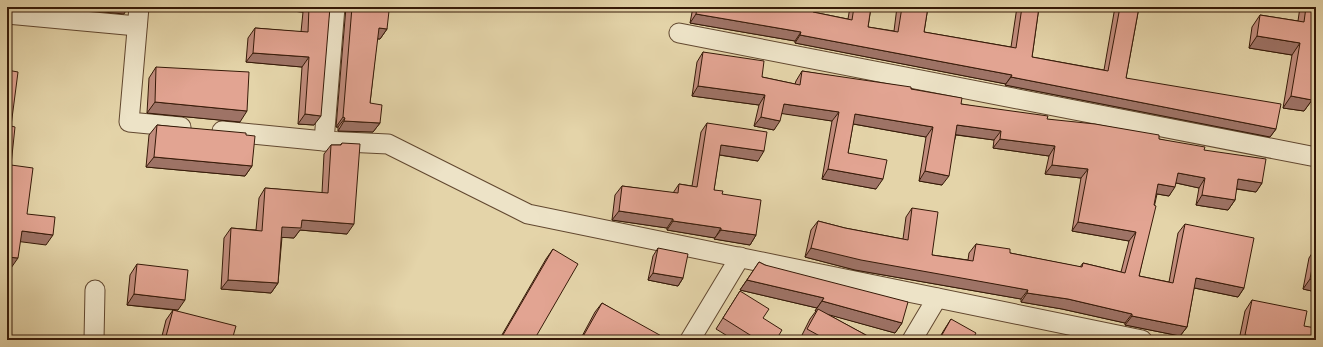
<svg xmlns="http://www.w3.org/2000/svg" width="1323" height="347" viewBox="0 0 1323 347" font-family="'Old Standard TT',serif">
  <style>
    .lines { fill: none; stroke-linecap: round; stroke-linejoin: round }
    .minor-casing { stroke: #624830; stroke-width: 21 }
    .minor { stroke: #ede3c7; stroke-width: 19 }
    .wall { fill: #c28d7e; stroke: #361a08 }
    .shaded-wall { fill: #9e7366; stroke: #361a08 }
    .building { fill: #e2a492; stroke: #361a08 }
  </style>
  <rect width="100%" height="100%" fill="#e4d4a9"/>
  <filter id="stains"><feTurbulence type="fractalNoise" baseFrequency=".005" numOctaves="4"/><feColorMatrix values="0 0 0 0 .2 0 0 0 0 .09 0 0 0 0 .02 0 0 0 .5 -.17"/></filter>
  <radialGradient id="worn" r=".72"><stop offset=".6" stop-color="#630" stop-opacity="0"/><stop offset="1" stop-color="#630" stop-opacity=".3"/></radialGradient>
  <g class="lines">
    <!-- minor casing -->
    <g class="minor-casing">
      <g id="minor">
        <polyline points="139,7 129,122 181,127"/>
        <polyline points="335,7 324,141 388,144 528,214 1142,340"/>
        <polyline points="7,14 137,26"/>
        <polyline points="679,33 1316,157"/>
        <polyline points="222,131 324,141"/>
        <polyline points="94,340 95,290"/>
        <polyline points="690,340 740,257"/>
        <polyline points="912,340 937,298"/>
      </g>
    </g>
    <!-- minor -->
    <use href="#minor" class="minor"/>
  </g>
  <!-- wall -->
  <g class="wall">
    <polygon points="292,7 330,7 314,125 298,124 302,67 246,62 248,38 255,28 301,32 303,12 291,11"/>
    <polygon points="346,7 377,7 377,9 387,29 380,39 377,39 370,103 380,123 373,132 338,131 338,127 336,127"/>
    <polygon points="693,7 814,7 813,12 848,19 850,7 871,7 868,27 894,31 897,7 928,7 924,32 1011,47 1017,7 1039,7 1032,57 1104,70 1115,7 1139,7 1126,78 1276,129 1270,137 1005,85 1006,84 795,43 795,41 690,23"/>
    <polygon points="1300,7 1316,7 1312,100 1304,111 1283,108 1292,55 1249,48 1252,27 1260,15 1298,21"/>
    <polygon points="703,52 762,77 795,84 796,81 802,71 911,89 961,104 1159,139 1204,150 1262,183 1256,192 1236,189 1235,200 1228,210 1196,205 1199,188 1176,183 1169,196 1157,194 1139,276 1169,282 1178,233 1185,224 1244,288 1238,297 1194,288 1187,327 1180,336 1125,325 1125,323 1062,309 1021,302 1021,299 855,270 805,257 811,230 818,221 845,228 903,239 906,217 912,208 932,255 968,260 969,253 976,244 1010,253 1080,267 1083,263 1121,272 1129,241 1072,231 1081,178 1045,174 1049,156 993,148 994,140 956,135 942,185 919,181 926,137 853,124 848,153 876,189 822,179 832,121 782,113 774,130 754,126 759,105 692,96 697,62"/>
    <polygon points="156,67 240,122 147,113 149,78"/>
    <polygon points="707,123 758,161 719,155 714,190 722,194 756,235 750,245 714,239 715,238 667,230 667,228 612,220 615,195 622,186 673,193 679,184 692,186 701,132"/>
    <polygon points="157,125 246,135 252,166 245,176 146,167 149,135"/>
    <polygon points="342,143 347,234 300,230 294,238 282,237 278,283 271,293 221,289 224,238 231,228 256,230 259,198 265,188 322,193 324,154 331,145 340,145"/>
    <polygon points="1316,247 1316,292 1303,289 1309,258"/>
    <polygon points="658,248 683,278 678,286 648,280 653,256"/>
    <polygon points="553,249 534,340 499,340 546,259"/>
    <polygon points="759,262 765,265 902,323 895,333 827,314 875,340 801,340 800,339 810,319 816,311 815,311 817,308 740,290"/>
    <polygon points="137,264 178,310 174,310 232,340 161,340 166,320 173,310 127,305 130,275"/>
    <polygon points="740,291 763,318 776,340 734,340 716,329"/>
    <polygon points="1252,300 1304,326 1316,340 1239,340 1245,311"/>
    <polygon points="602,303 664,340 580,340 595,312"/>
    <polygon points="951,319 972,340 938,340 944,330"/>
  </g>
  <!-- shaded-wall -->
  <g class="shaded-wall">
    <polygon points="51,7 128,7 124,14"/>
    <polygon points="294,7 306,7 303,12 291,11"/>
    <polygon points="696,14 801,32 795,41 690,23"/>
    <polygon points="379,28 387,29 380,39 372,38"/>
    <polygon points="800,35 1012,75 1006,84 795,43"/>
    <polygon points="1257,36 1300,43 1292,55 1249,48"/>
    <polygon points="253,53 309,57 302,67 246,62"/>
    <polygon points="1011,77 1276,129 1270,137 1005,85"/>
    <polygon points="698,86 765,95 759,105 692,96"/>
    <polygon points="1291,96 1312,100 1304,111 1283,108"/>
    <polygon points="155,102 247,111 240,122 147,113"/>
    <polygon points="784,104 839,112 832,121 778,113"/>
    <polygon points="305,114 321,116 314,125 298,124"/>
    <polygon points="855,114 933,127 926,137 848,123"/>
    <polygon points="343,117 345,118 338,127 336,127"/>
    <polygon points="761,117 780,121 774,130 754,126"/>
    <polygon points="344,121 380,123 373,132 338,131"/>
    <polygon points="957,125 1001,131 994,140 951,134"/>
    <polygon points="1000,139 1055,146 1049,156 993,148"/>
    <polygon points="721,145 764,151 758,161 714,154"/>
    <polygon points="154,157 252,166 245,176 146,167"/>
    <polygon points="1052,165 1088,169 1081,178 1045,174"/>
    <polygon points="828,169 883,179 876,189 822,179"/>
    <polygon points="925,171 949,176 942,185 919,181"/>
    <polygon points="1178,173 1205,178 1199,188 1172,182"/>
    <polygon points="1238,179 1262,183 1256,192 1232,188"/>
    <polygon points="1158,184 1175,187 1169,196 1152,193"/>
    <polygon points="1202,195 1235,200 1228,210 1196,205"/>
    <polygon points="619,211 673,219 667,228 612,220"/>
    <polygon points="302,220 354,224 347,234 300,230 294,238 275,237 282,227"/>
    <polygon points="673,221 721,228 715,238 667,230"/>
    <polygon points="1078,222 1136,232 1129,241 1072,231"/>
    <polygon points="721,230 756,235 750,245 714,239"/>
    <polygon points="22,231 53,235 46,245 15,241"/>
    <polygon points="811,248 1028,290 1021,299 855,270 805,257"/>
    <polygon points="7,257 18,258 11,268 7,268"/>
    <polygon points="653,273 683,278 678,286 648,280"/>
    <polygon points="1196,278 1244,288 1238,297 1190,287"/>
    <polygon points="1310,279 1316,280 1316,292 1303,289"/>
    <polygon points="228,280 278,283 271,293 221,289"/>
    <polygon points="747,280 824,298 817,308 740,290"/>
    <polygon points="1027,293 1068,299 1132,314 1125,323 1062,309 1021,302"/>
    <polygon points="134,294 185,300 178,310 127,305"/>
    <polygon points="822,301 902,323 895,333 815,311"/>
    <polygon points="1132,316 1187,327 1180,336 1125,325"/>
    <polygon points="1245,335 1272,340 1242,340"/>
  </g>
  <!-- building -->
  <g class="building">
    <polygon points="309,7 330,7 321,116 305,114 309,57 253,53 255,28 308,32"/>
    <polygon points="352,7 377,7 377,9 389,11 387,29 379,28 370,103 382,105 380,123 344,121 345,118 343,117"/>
    <polygon points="697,7 814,7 813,12 852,20 854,7 871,7 868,27 898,32 902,7 928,7 924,32 1016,48 1022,7 1039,7 1032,57 1108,71 1120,7 1139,7 1126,78 1281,104 1276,129 1011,77 1012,75 800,35 801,32 696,14"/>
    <polygon points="1306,7 1316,7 1316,78 1312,100 1291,96 1300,43 1257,36 1260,15 1304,22"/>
    <polygon points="703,52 764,61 762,77 800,85 802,71 911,87 911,89 962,98 961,104 1048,116 1047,119 1095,124 1159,135 1159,139 1205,147 1204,150 1266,159 1262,183 1238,179 1235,200 1202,195 1205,178 1178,173 1175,187 1158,184 1154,205 1156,206 1139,276 1173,283 1185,224 1254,238 1244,288 1196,278 1187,327 1132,316 1132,314 1068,299 1027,293 1028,290 861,260 811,248 818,221 845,228 908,240 912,208 938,212 932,255 973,261 976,244 1010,249 1010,253 1082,267 1083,263 1125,273 1136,232 1078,222 1088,169 1052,165 1055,146 1000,139 1001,131 957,125 949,176 925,171 933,127 855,114 848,153 887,160 883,179 828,169 839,112 784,104 780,121 761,117 765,95 698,86"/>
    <polygon points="156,67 249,72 247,111 155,102"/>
    <polygon points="7,70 18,72 11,126 15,127 11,165 33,168 27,214 55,217 53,235 22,231 18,258 7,257"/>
    <polygon points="707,123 767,132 764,151 721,145 714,190 723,191 722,194 761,200 756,235 721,230 721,228 673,221 673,219 619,211 622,186 678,193 679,184 697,187"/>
    <polygon points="157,125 246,133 246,135 255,136 252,166 154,157"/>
    <polygon points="342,143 360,144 354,224 302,220 301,228 282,227 278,283 228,280 231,228 262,231 265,188 328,193 331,145 341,145"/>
    <polygon points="1316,247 1316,280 1310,279"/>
    <polygon points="658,248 688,254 683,278 653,273"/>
    <polygon points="553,249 578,264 534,340 500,340"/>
    <polygon points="759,262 765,265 908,302 902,323 822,301 824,298 747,280"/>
    <polygon points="137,264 188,270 185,300 134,294"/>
    <polygon points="740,291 769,309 763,318 782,330 776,340 758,340 723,318"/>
    <polygon points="1252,300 1307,311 1304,326 1316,328 1316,340 1272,340 1245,335"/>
    <polygon points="602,303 665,338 664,340 581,340"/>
    <polygon points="818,309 875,340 827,340 807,329"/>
    <polygon points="173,310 236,326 232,340 165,340"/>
    <polygon points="951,319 976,333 972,340 939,340"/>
    <polygon points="1046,336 1074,340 1045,340"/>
  </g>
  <!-- margin -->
  <rect width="1323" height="347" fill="none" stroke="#e4d4a9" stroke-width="24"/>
  <rect x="8" y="8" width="1307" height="331" fill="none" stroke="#361a08" stroke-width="2"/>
  <rect x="12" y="12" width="1299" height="323" fill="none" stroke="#361a08"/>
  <rect width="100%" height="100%" filter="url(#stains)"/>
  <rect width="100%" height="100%" fill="url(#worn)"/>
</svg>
